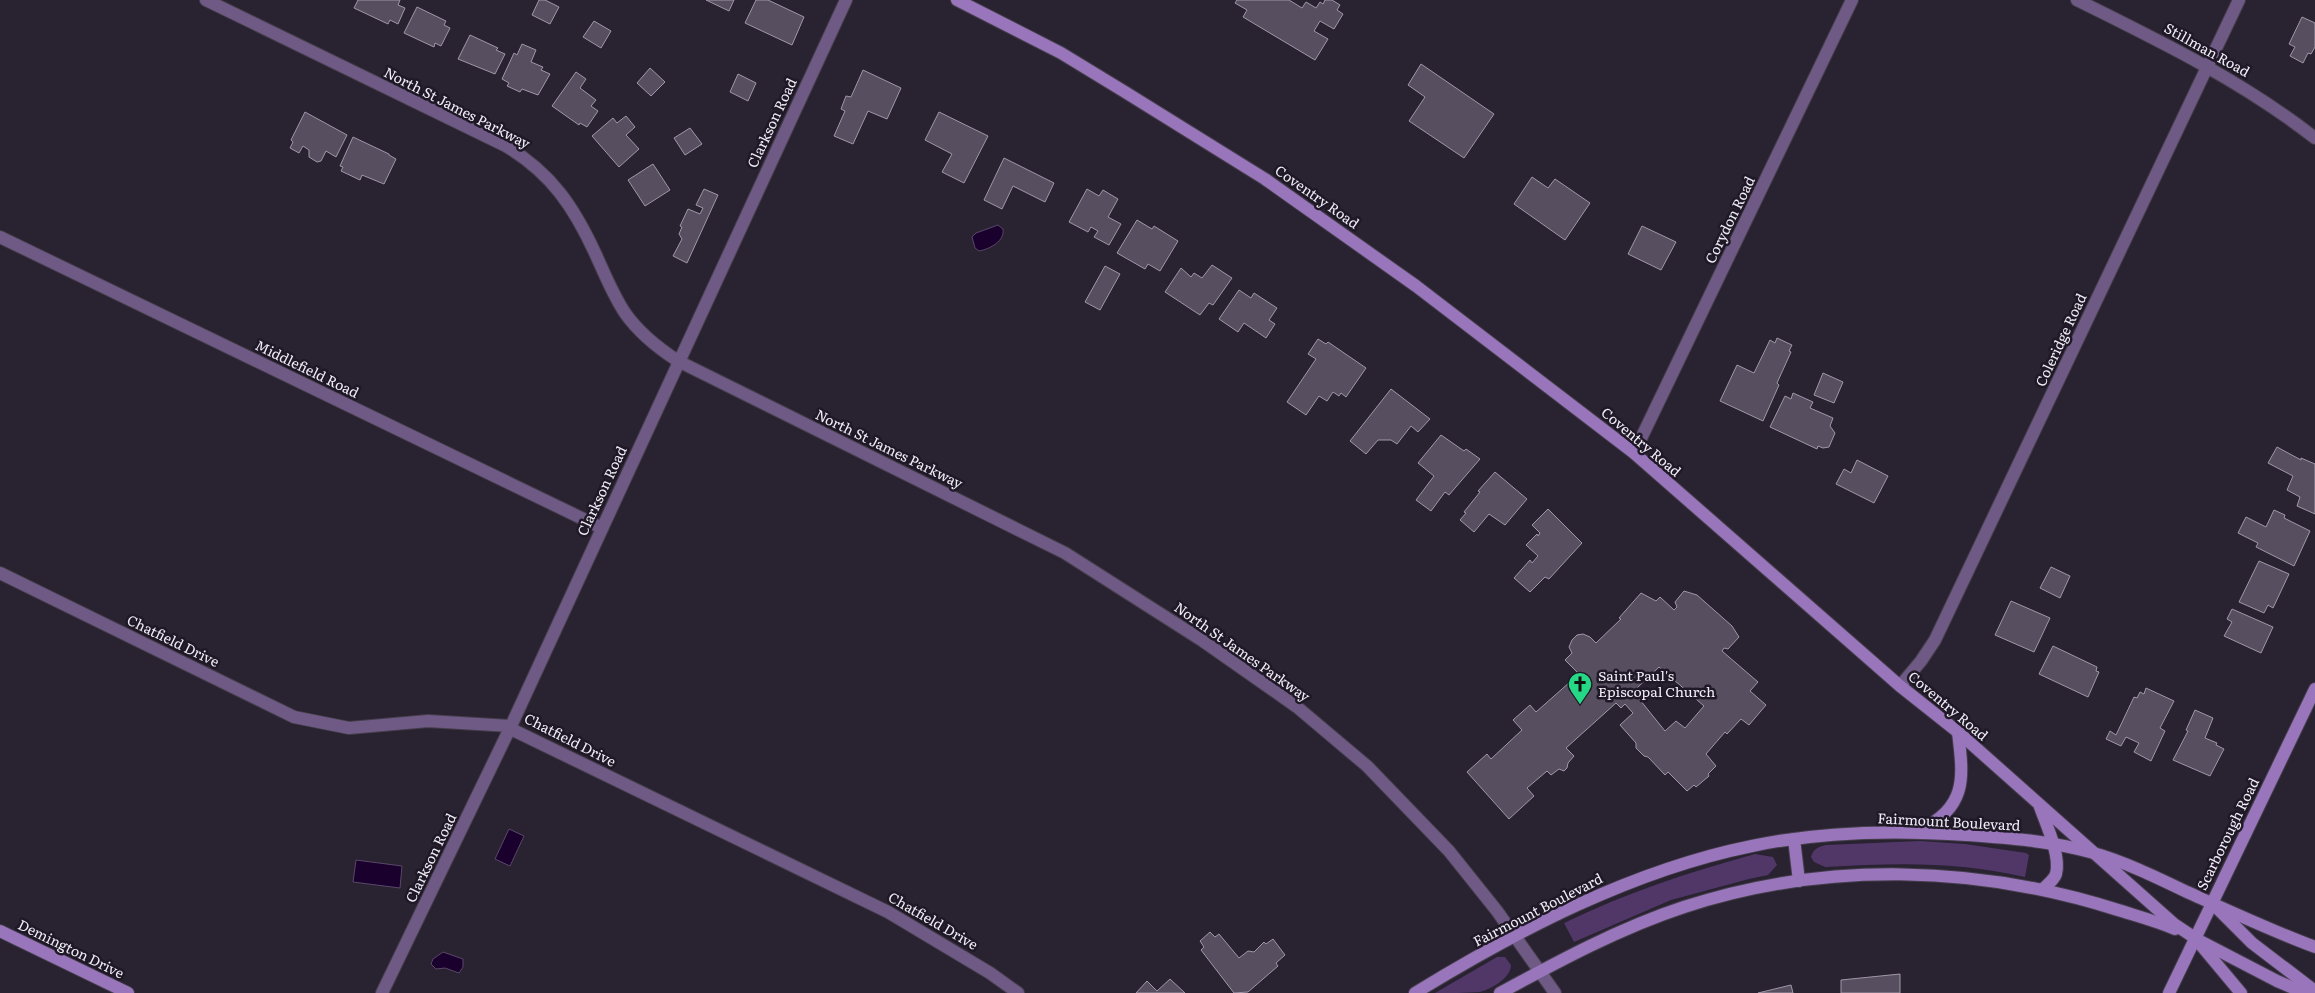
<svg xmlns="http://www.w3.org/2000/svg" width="2315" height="993" viewBox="0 0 2315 993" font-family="Literata,serif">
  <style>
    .green { fill: #503768 }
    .water { fill: #19002d; stroke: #5a476a }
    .building { fill: #574f5f; stroke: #a098aa; fill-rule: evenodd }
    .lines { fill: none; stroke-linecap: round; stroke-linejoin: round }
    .street-casing { stroke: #453e4c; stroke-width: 14 }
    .secondary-casing { stroke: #453e4c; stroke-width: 14 }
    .street { stroke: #6f5a85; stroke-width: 12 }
    .secondary { stroke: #9976bb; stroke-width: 12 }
    .labels { text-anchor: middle; stroke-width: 5; stroke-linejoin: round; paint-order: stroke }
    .street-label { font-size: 14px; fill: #f1edf7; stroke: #1f1826 }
    .poi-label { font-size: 14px; fill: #f1edf7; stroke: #1f1826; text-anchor: start }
  </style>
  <rect width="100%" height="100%" fill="#292230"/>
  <!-- green -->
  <g class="green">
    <path d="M1920,841L1965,844L2026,853L2029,855L2025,877C1955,861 1896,863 1825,867L1814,862L1811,857C1813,849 1818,847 1826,845Z"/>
    <path d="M1755,854L1773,857L1777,865L1768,875L1749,879L1671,900L1574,942L1564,923C1626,893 1689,872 1755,854Z"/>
    <path d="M1497,957H1505L1511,965C1511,978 1491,989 1480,992C1468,993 1448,993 1435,993Z"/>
  </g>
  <!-- water -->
  <g class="water">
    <path d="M998,225L1003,229C1005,241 990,249 979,251L975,248L972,237L976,233Z"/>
    <polygon points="509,829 524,836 510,866 495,859"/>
    <polygon points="356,860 402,866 400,888 353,882"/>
    <polygon points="443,952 463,959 463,967 459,973 445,968 436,969 431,964 433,959"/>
  </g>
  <!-- building -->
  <g class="building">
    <polygon points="358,0 400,0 398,5 405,8 398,24 390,20 388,24 354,8"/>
    <polygon points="539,0 545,0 559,7 550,24 532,15"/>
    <polygon points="706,0 734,0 729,11"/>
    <polygon points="756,0 768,0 804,17 792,45 745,23"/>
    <polygon points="1237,0 1289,0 1302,8 1306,2 1316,8 1320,2 1323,4 1325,0 1332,0 1340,5 1337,10 1343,14 1334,29 1320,21 1314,31 1328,39 1315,60 1243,17 1247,10 1235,3"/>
    <polygon points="417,7 446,21 444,25 450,28 441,46 435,43 434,47 404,33"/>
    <polygon points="2302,17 2315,23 2315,47 2311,54 2308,53 2303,63 2290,56 2295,47 2289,44"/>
    <polygon points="594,21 611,31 601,48 583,37"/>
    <polygon points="470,35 498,48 496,50 505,54 495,74 458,59"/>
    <polygon points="522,44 536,50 531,62 543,67 541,70 550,74 538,95 522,89 520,92 507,86 509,83 502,79 514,53 517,55"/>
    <polygon points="1421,64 1494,114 1464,158 1409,121 1425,97 1408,85"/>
    <polygon points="650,68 665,82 651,96 637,83"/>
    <polygon points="863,70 901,88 887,119 868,111 853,144 834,136 845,111 841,109 846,96 851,97"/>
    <polygon points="576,72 586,79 580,88 596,100 591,106 598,111 587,127 580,123 579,125 552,106"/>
    <polygon points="738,74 756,83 748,101 730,92"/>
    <polygon points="305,112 347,135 336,157 326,151 321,161 317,162 309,157 309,150 303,146 299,153 290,148 293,142 291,140"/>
    <polygon points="939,112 988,136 964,183 942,172 952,154 925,140"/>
    <polygon points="626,116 635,127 626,135 639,149 619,167 592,136 613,118 617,123"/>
    <polygon points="690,128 702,144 685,155 674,138"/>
    <polygon points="353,137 389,154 389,155 396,159 384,184 362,175 360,180 341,171 343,167 340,166"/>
    <polygon points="1004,158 1054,183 1045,202 1013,186 1002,209 984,200"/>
    <polygon points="653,164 670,190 645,206 628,180"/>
    <polygon points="1532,177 1548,188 1555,179 1590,203 1565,240 1514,204"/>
    <polygon points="704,189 718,195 687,263 673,256 682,239 679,234 682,227 680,226 688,209 700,214 703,208 696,205"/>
    <polygon points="1087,189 1099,196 1103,190 1118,199 1108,217 1121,224 1109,245 1094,237 1098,231 1091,227 1088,232 1069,222"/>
    <polygon points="1137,220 1152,229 1154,226 1178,241 1160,271 1148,264 1145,269 1117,253"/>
    <polygon points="1642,226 1676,242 1661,270 1628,254"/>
    <polygon points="1212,265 1232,278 1213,305 1209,303 1200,315 1165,292 1181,268 1191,277 1194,273 1202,278"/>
    <polygon points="1105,266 1120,274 1100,310 1085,302"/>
    <polygon points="1239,290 1251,298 1254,293 1277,308 1269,320 1275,324 1266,338 1244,323 1238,332 1219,319"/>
    <polygon points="1777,338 1792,345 1789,351 1791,352 1777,383 1779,385 1763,421 1720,401 1737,365 1754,373 1770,340 1775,343"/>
    <polygon points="1318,339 1326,344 1328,342 1366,368 1346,397 1341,393 1339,396 1333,392 1327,401 1319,396 1306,415 1287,402 1316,359 1308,354"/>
    <polygon points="1823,373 1843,382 1834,403 1814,395"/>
    <polygon points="1391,389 1430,419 1418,432 1411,426 1397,444 1391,440 1378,440 1366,454 1350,441"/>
    <polygon points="1793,393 1813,402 1810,408 1833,418 1830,426 1835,433 1829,447 1823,448 1818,446 1817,449 1770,427 1785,396 1791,399"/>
    <polygon points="1441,435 1464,451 1466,449 1480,459 1449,495 1445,492 1431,511 1416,500 1434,476 1418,463"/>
    <polygon points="2277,447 2301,460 2301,458 2315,464 2315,514 2297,506 2300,497 2287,490 2293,476 2268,463"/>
    <polygon points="1857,460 1888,476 1874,503 1836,484 1844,469 1851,473"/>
    <polygon points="1495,472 1527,499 1505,525 1489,514 1474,532 1460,520 1466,513 1464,512 1480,492 1478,491"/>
    <polygon points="1548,509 1582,543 1549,579 1545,577 1530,592 1514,578 1530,560 1532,563 1538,556 1526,545 1537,534 1538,536 1540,533 1532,525"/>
    <polygon points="2274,510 2285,515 2284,518 2310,531 2294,566 2256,547 2258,543 2238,533 2246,517 2266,527"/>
    <polygon points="2259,561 2289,574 2273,608 2268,605 2264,613 2239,602"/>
    <polygon points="2051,567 2070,576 2060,598 2040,588"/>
    <path d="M1684,591L1697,595L1732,626L1739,637L1728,649L1724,648L1722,651L1758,682L1750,691L1766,705L1749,725L1741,719L1727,734L1725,732L1706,754L1716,766L1708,774L1709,776L1696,787L1694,785L1687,791L1668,772L1665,775L1648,757L1644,756L1636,748V743L1620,725L1633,713L1625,704L1621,708L1616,703L1566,748L1574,756L1568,763L1567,768L1564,771L1559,769L1551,775L1547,771L1527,788L1534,796L1509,819L1467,772L1487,754L1491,759L1522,730L1513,720L1530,705L1536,712L1579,674L1565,660L1572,653L1569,647L1572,640L1577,635L1583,634L1590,637L1596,643L1621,619L1619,618L1641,593L1656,601L1660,597L1674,610L1677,607L1675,602ZM1659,667L1704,706L1685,728L1676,721L1665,731L1636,695L1640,692L1637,688Z"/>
    <polygon points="2011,601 2050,618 2034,652 1995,635"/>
    <polygon points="2232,609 2273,627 2261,653 2224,636 2232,622 2227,619"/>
    <polygon points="2053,646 2097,667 2096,671 2099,672 2088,697 2039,674"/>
    <polygon points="2146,688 2174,701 2160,728 2165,731 2151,761 2134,752 2139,743 2126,737 2121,746 2106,739 2110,731 2116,735 2134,697 2137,698 2140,692 2144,694"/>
    <polygon points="2195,710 2213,718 2205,738 2217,743 2216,745 2224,749 2210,776 2173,760 2188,731 2186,730"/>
    <polygon points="1210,932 1215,937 1219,934 1239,958 1248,951 1254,952 1264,942 1266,944 1273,939 1285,955 1276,963 1278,966 1248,992 1234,993 1201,950 1204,947 1200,941"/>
    <polygon points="1900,974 1900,993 1841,993 1841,980"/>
    <polygon points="1170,979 1185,993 1136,993 1147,981 1157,991"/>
    <polygon points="1791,985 1793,993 1758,993"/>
  </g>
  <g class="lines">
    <!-- street casing -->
    <g class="street-casing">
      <g id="street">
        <path d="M206,0L506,146C552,174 574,207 596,255C605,275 613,295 625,313C639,333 658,348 678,361L1065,553L1203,641L1297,707L1367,766L1449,851L1497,911L1555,993"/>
        <path d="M2077,0C2160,41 2242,81 2315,138"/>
        <polyline points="0,237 602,528"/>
        <polyline points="1634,453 1852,0"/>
        <polyline points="0,573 294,717 349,728 428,721 511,726 515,731 888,912 990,973 1018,993"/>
        <polyline points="1900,686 1921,661 1935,640 2239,0"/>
        <polyline points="382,993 511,726 846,0"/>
      </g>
    </g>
    <!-- secondary casing -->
    <g class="secondary-casing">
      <g id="secondary">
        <polyline points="957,0 1061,53 1125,92 1265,179 1416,286 1634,453 1900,686 1958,732 2174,924 2195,938 2241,993"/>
        <path d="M2040,807C2046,824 2061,856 2056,874C2054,880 2047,885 2043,889"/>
        <path d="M1917,832C1967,807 1964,781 1958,732"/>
        <polyline points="1794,839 1799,881"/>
        <polyline points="2218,909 2252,943 2315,991"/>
        <polyline points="0,931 128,993"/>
        <polyline points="2200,941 2277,981 2305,993"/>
        <path d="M1415,993C1518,930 1633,870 1752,846C1822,831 1895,830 1967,835C2008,838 2050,841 2090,852C2123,861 2156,877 2187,892C2229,911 2272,931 2315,947"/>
        <path d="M1500,993C1559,961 1620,928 1684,907C1825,861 1977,865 2118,910C2137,916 2156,921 2175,929"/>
        <polyline points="2169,993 2315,689"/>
      </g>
    </g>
    <!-- street -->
    <use href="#street" class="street"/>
    <!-- secondary -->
    <use href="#secondary" class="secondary"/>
  </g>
  <!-- icons -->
  <defs>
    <g id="church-pin" transform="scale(1.25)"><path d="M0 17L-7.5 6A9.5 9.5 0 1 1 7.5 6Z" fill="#25d886" stroke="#1f1826"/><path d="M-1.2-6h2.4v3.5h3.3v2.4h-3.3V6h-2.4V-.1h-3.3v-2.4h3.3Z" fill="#111"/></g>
  </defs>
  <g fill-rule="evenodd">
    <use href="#church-pin" x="1580" y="684"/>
  </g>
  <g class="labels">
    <!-- street labels -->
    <g class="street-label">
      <text transform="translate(2207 50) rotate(29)" y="5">Stillman Road</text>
      <text transform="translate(457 108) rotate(27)" y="5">North St James Parkway</text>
      <text transform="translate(772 123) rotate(-65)" y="5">Clarkson Road</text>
      <text transform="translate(1317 197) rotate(35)" y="5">Coventry Road</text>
      <text transform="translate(1730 220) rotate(-64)" y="5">Corydon Road</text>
      <text transform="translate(2061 340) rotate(-65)" y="5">Coleridge Road</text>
      <text transform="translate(307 369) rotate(26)" y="5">Middlefield Road</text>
      <text transform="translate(1641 442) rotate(40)" y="5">Coventry Road</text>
      <text transform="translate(889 449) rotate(26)" y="5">North St James Parkway</text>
      <text transform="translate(602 491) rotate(-65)" y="5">Clarkson Road</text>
      <text transform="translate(173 641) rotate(26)" y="5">Chatfield Drive</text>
      <text transform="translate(1242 652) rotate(35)" y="5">North St James Parkway</text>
      <text transform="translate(1948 706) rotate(40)" y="5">Coventry Road</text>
      <text transform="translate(570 740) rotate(27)" y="5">Chatfield Drive</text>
      <text transform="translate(1949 822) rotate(3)" y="5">Fairmount Boulevard</text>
      <text transform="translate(2228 834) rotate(-64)" y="5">Scarborough Road</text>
      <text transform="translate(431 858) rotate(-64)" y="5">Clarkson Road</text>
      <text transform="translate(1538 910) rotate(-27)" y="5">Fairmount Boulevard</text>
      <text transform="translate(933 921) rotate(30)" y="5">Chatfield Drive</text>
      <text transform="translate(71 949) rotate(26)" y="5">Demington Drive</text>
    </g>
    <!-- poi labels -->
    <g class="poi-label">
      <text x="1598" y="681">Saint Paul's<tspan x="1598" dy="16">Episcopal Church</tspan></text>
    </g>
  </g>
</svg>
